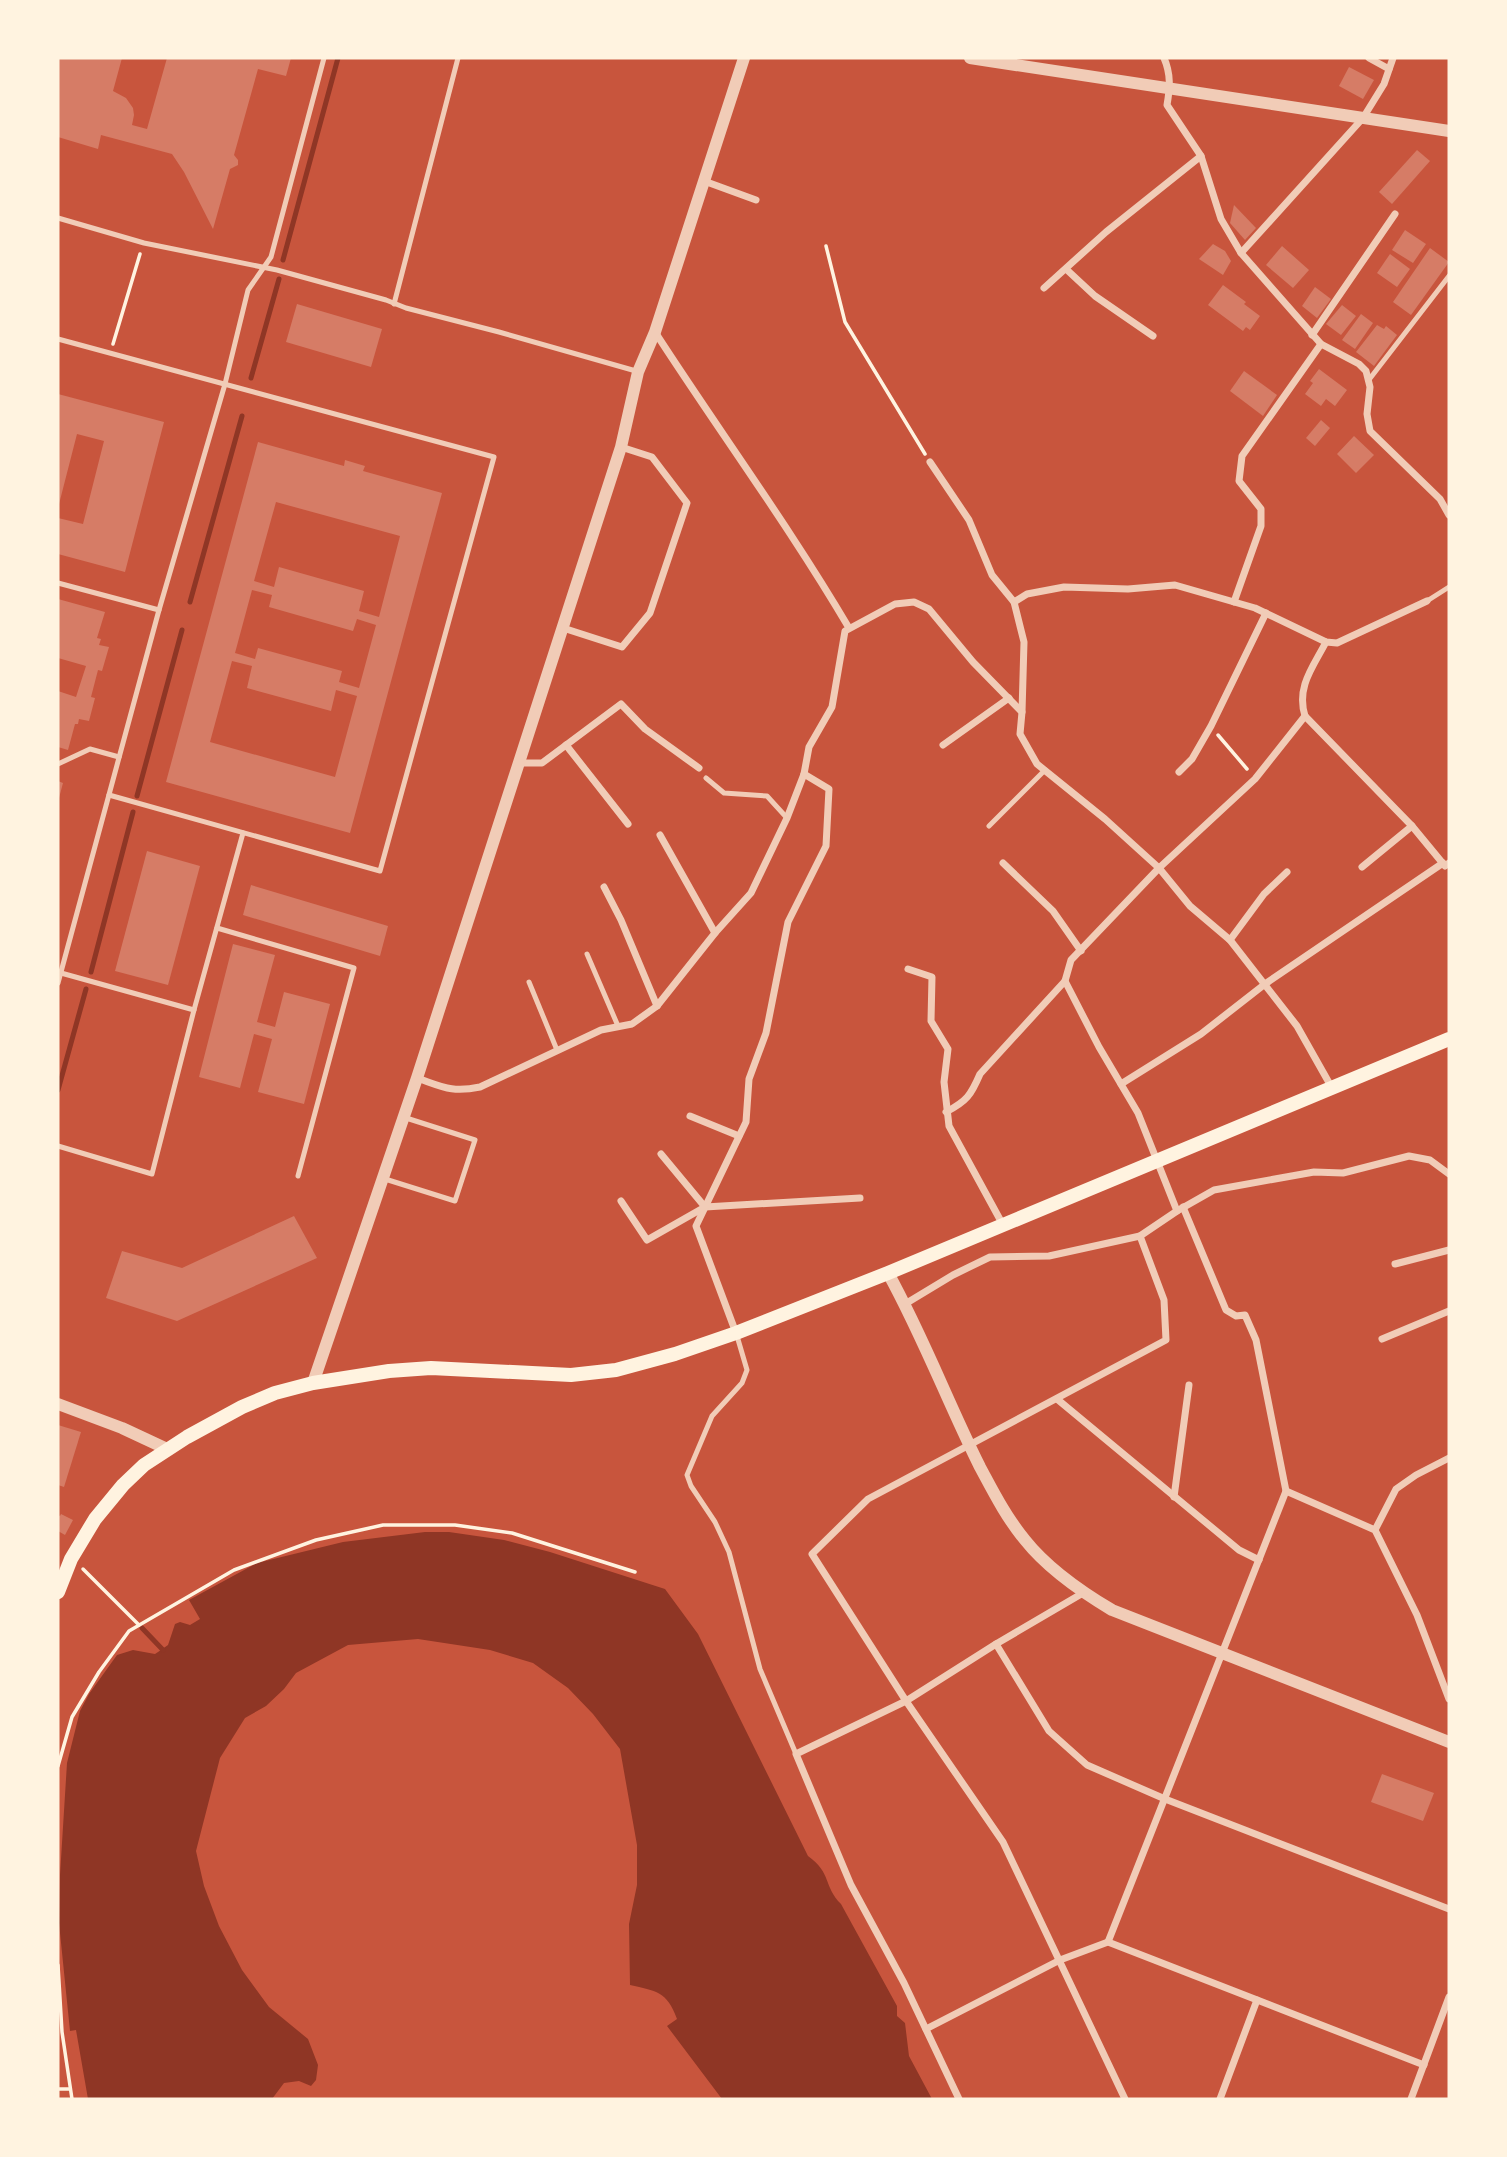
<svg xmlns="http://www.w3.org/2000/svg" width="1507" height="2157" viewBox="0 0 1507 2157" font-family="'Fira Sans',sans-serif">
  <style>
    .water { fill: #8f3625 }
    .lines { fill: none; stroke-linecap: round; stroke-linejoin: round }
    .stream { stroke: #8f3625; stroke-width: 5 }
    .building { fill: #d67c66; fill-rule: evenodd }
    .path { stroke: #fff3e0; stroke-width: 3.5 }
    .service { stroke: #f1ccb7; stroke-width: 5 }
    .minor { stroke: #f1ccb7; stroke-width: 7 }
    .tertiary { stroke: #f1ccb7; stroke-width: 12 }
    .secondary { stroke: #fff3e0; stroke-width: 14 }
  </style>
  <rect width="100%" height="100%" fill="#c8553d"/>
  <!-- water -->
  <path class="water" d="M425,1532H449L504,1540L550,1552L665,1589L698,1634L808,1856C832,1873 823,1886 841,1904L897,2006V2016L905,2023L909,2056L932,2099H722L667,2026L677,2019C667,1991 656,1991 630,1985L629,1924L637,1885V1845L620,1749L593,1714L568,1688L533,1663L490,1650L418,1639L348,1645L296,1673L284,1689L266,1706L245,1718L220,1758L196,1851L204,1886L219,1926L242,1970L269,2007L308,2039L318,2065L316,2080L311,2086L299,2081L284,2083L272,2099H88L76,2030L70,2031L59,1923L60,1875L67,1763L80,1711L89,1694L117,1655L133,1650L155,1654L158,1652L168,1645L175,1624L180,1622L190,1625L200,1619L189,1600L257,1563L343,1542Z"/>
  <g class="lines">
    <!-- stream -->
    <g class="stream">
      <polyline points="283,260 338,58"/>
      <polyline points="251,378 279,279"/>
      <polyline points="190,602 242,416"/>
      <polyline points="137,796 182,630"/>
      <polyline points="91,972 133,812"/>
      <polyline points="58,1090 86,989"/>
      <polyline points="142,1628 163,1650"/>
    </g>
  </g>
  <!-- building -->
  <g class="building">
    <polygon points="58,58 122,58 113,91 126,98 133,108 134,115 132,125 147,129 167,58 291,58 286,76 258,69 234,155 238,160 238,165 230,169 213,229 184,172 172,154 101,135 98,149 58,137"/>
    <polygon points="1349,67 1374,80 1363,99 1339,86"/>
    <polygon points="1417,150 1430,161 1392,204 1379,192"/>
    <polygon points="1234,205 1256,228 1245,240 1230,223"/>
    <polygon points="1405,230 1426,244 1413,263 1392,250"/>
    <polygon points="1213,244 1225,251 1231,261 1223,275 1199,259"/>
    <polygon points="1282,246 1309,270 1293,288 1266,265"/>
    <polygon points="1430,248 1449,262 1411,315 1393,302"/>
    <polygon points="1390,254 1410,269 1397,287 1377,273"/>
    <polygon points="1223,285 1246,302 1244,304 1260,316 1250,330 1246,327 1243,331 1208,305"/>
    <polygon points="1315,287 1331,299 1317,318 1302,306"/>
    <polygon points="297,304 382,329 371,367 286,342"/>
    <polygon points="1342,305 1356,316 1341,335 1326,324"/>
    <polygon points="1361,314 1373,323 1355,349 1342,340"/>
    <polygon points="1377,325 1384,329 1386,326 1397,335 1374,366 1356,352"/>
    <polygon points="1319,369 1347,390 1335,406 1326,399 1321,406 1305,394 1313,383 1310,381"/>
    <polygon points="1244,371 1277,395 1263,416 1230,391"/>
    <polygon points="58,394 164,422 125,572 58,554 58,518 83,524 104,441 77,434 58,508"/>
    <polygon points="1321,420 1330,428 1315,446 1306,438"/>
    <polygon points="1354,436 1374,455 1356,473 1337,454"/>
    <path d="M258,442L344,466L345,460L365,466L363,471L442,493L350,833L166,782ZM276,502L400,536L379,617L359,611L364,591L279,567L274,587L254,581ZM252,590L272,595L269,607L353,631L357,619L376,625L359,688L339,682L342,671L258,648L255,659L235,653ZM232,661L252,666L247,688L331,711L336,690L357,696L335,777L210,742Z"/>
    <polygon points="58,599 105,612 97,638 101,639 99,645 109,647 102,671 98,670 91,697 95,698 89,721 79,719 78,724 75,724 68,750 58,747 58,691 76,697 86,666 58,658"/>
    <polygon points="58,781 63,783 59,798 58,798"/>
    <polygon points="147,851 200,866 168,985 115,971"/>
    <polygon points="251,885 388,926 380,956 243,915"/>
    <polygon points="233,944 275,955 257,1022 275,1027 284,992 330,1004 304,1104 258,1092 272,1039 254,1034 240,1088 199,1077"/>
    <polygon points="294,1216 317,1258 177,1321 106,1298 122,1251 182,1268"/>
    <polygon points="58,1425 81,1432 64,1487 58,1485"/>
    <polygon points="61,1514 73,1520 65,1535 58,1531 58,1515 60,1516"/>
    <polygon points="1382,1774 1434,1793 1423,1821 1371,1802"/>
  </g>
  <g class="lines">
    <!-- path -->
    <g class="path">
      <polyline points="826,246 845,322 925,454"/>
      <polyline points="113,344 140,254"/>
      <polyline points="1218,735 1247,769"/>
      <polyline points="83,1569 139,1625"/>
      <polyline points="58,1766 72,1717 99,1672 129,1631 234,1570 316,1540 383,1525 455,1525 512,1533 635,1572"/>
      <polyline points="58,1965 62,2032 72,2099"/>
      <polyline points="58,2089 70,2089"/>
    </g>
    <!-- service -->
    <g class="service">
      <polyline points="58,218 144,243 277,270 386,300 406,308 499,332 636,371"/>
      <polyline points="394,304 458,58"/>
      <polyline points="58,339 494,457 380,871 109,795"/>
      <polyline points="1368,381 1449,276"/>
      <polyline points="58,583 159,610"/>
      <polyline points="1427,601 1449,587"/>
      <polyline points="58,764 90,749 119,757"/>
      <polyline points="706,778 724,793 767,796 787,818"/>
      <polyline points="989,826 1045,770"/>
      <polyline points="217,928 354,968 298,1176"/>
      <polyline points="587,954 618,1026"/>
      <polyline points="61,973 194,1010"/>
      <polyline points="529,982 557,1050"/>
      <polyline points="58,983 159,610 225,384 248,290 271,257 324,58"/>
      <polyline points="58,1146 152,1174 194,1010 243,833"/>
      <polyline points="385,1179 455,1201 475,1140 403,1117"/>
      <polyline points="737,1336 747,1370 742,1383 712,1416 687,1475 691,1486 715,1522 729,1552 760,1669 796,1754"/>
    </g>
    <!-- minor -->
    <g class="minor">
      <path d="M1164,58C1171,74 1170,88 1167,105L1201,156L1221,219L1241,253L1321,344L1359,364L1366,371L1370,387L1367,414L1370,431L1440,499L1449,515"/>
      <polyline points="1369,58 1389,69"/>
      <polyline points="704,181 756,200"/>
      <polyline points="1241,253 1363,118 1384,84 1393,58"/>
      <polyline points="1066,269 1095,296 1153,336"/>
      <polyline points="1044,288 1106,232 1201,156"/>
      <path d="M655,332C719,431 789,526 849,628"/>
      <polyline points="1312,335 1395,214"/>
      <polyline points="930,462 969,520 992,575 1014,602 1024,642 1022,712"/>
      <polyline points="1014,602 1027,594 1064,587 1128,589 1175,585 1255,608 1326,642 1337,643 1427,601"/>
      <polyline points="1234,602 1261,526 1261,509 1239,481 1242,456 1321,344"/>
      <polyline points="563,628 622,647 650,613 687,503 652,457 621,447"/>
      <path d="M1326,642C1313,667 1296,687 1305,716L1412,826L1445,866L1449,863"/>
      <polyline points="566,745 628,824"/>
      <polyline points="943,745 1009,698"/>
      <polyline points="519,763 542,763 621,704 645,729 699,768"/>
      <polyline points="1179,772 1192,759 1211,726 1266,613"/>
      <polyline points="660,835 715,933"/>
      <polyline points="1003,863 1053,911 1081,951"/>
      <polyline points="1362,867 1412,826"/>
      <polyline points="604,887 621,920 657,1006"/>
      <polyline points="1230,940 1264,894 1287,872"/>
      <polyline points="908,969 932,977 931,1021 948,1049 944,1082 949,1126 1003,1225"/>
      <path d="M417,1078C443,1087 452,1093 480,1087L601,1030L632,1024L657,1006L715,933L751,893L787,818L804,774L809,747L832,707L845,631L895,604L914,602L929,609L973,662L1022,712L1020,734L1037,764L1105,819L1159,868L1190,906L1230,940L1297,1026L1332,1088"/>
      <polyline points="1121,1084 1201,1034 1265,984 1443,863"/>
      <path d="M946,1112C967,1101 971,1095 980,1074L1065,981"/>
      <polyline points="690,1116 739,1136"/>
      <polyline points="661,1154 705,1207"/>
      <polyline points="621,1201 647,1240 705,1207 860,1198"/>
      <polyline points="1177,1211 1138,1113 1099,1047 1065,981 1071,960 1159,868 1255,779 1305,716"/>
      <polyline points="1395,1264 1449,1250"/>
      <polyline points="905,1304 953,1275 990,1257 1049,1256 1140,1236"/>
      <polyline points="736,1333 696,1226 746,1122 749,1079 766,1033 788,922 826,846 829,789 804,774"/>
      <polyline points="1382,1339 1449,1311"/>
      <polyline points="1057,1399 1239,1550 1259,1560"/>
      <polyline points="1286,1491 1375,1530 1417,1615 1449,1699"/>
      <polyline points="1174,1497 1189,1385"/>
      <polyline points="1375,1530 1396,1489 1416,1475 1449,1458"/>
      <polyline points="996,1644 1049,1731 1087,1765 1165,1799 1449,1909"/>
      <polyline points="1108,1942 1286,1491 1256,1340 1245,1315 1236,1316 1226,1310 1183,1207"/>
      <polyline points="926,2029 1060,1960 1108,1942 1424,2065"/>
      <polyline points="959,2099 904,1983 851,1885 796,1754 906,1701 996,1644 1083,1593"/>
      <polyline points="1125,2099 1003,1842 906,1701 812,1554 868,1499 1166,1340 1164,1300 1140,1236 1177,1211 1214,1190 1314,1172 1343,1173 1409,1156 1430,1160 1449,1174"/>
      <polyline points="1220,2099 1257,2000"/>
      <polyline points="1411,2099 1449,1997"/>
    </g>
    <!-- tertiary -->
    <g class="tertiary">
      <polyline points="970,58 1449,131"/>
      <path d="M888,1273C923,1336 948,1403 980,1467C994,1493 1006,1517 1025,1540C1048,1569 1080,1591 1112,1610L1449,1742"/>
      <polyline points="313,1383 417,1078 621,447 638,372 655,332 744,58"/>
      <polyline points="58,1404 122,1428 167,1449"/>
    </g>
    <!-- secondary -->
    <polyline class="secondary" points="58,1592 71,1559 95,1519 123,1485 144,1465 187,1437 242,1407 275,1393 313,1383 389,1371 431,1368 571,1375 616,1370 675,1354 736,1333 888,1273 1449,1039"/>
  </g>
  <!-- border -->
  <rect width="1507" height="2157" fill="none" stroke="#fff3e0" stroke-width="119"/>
</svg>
